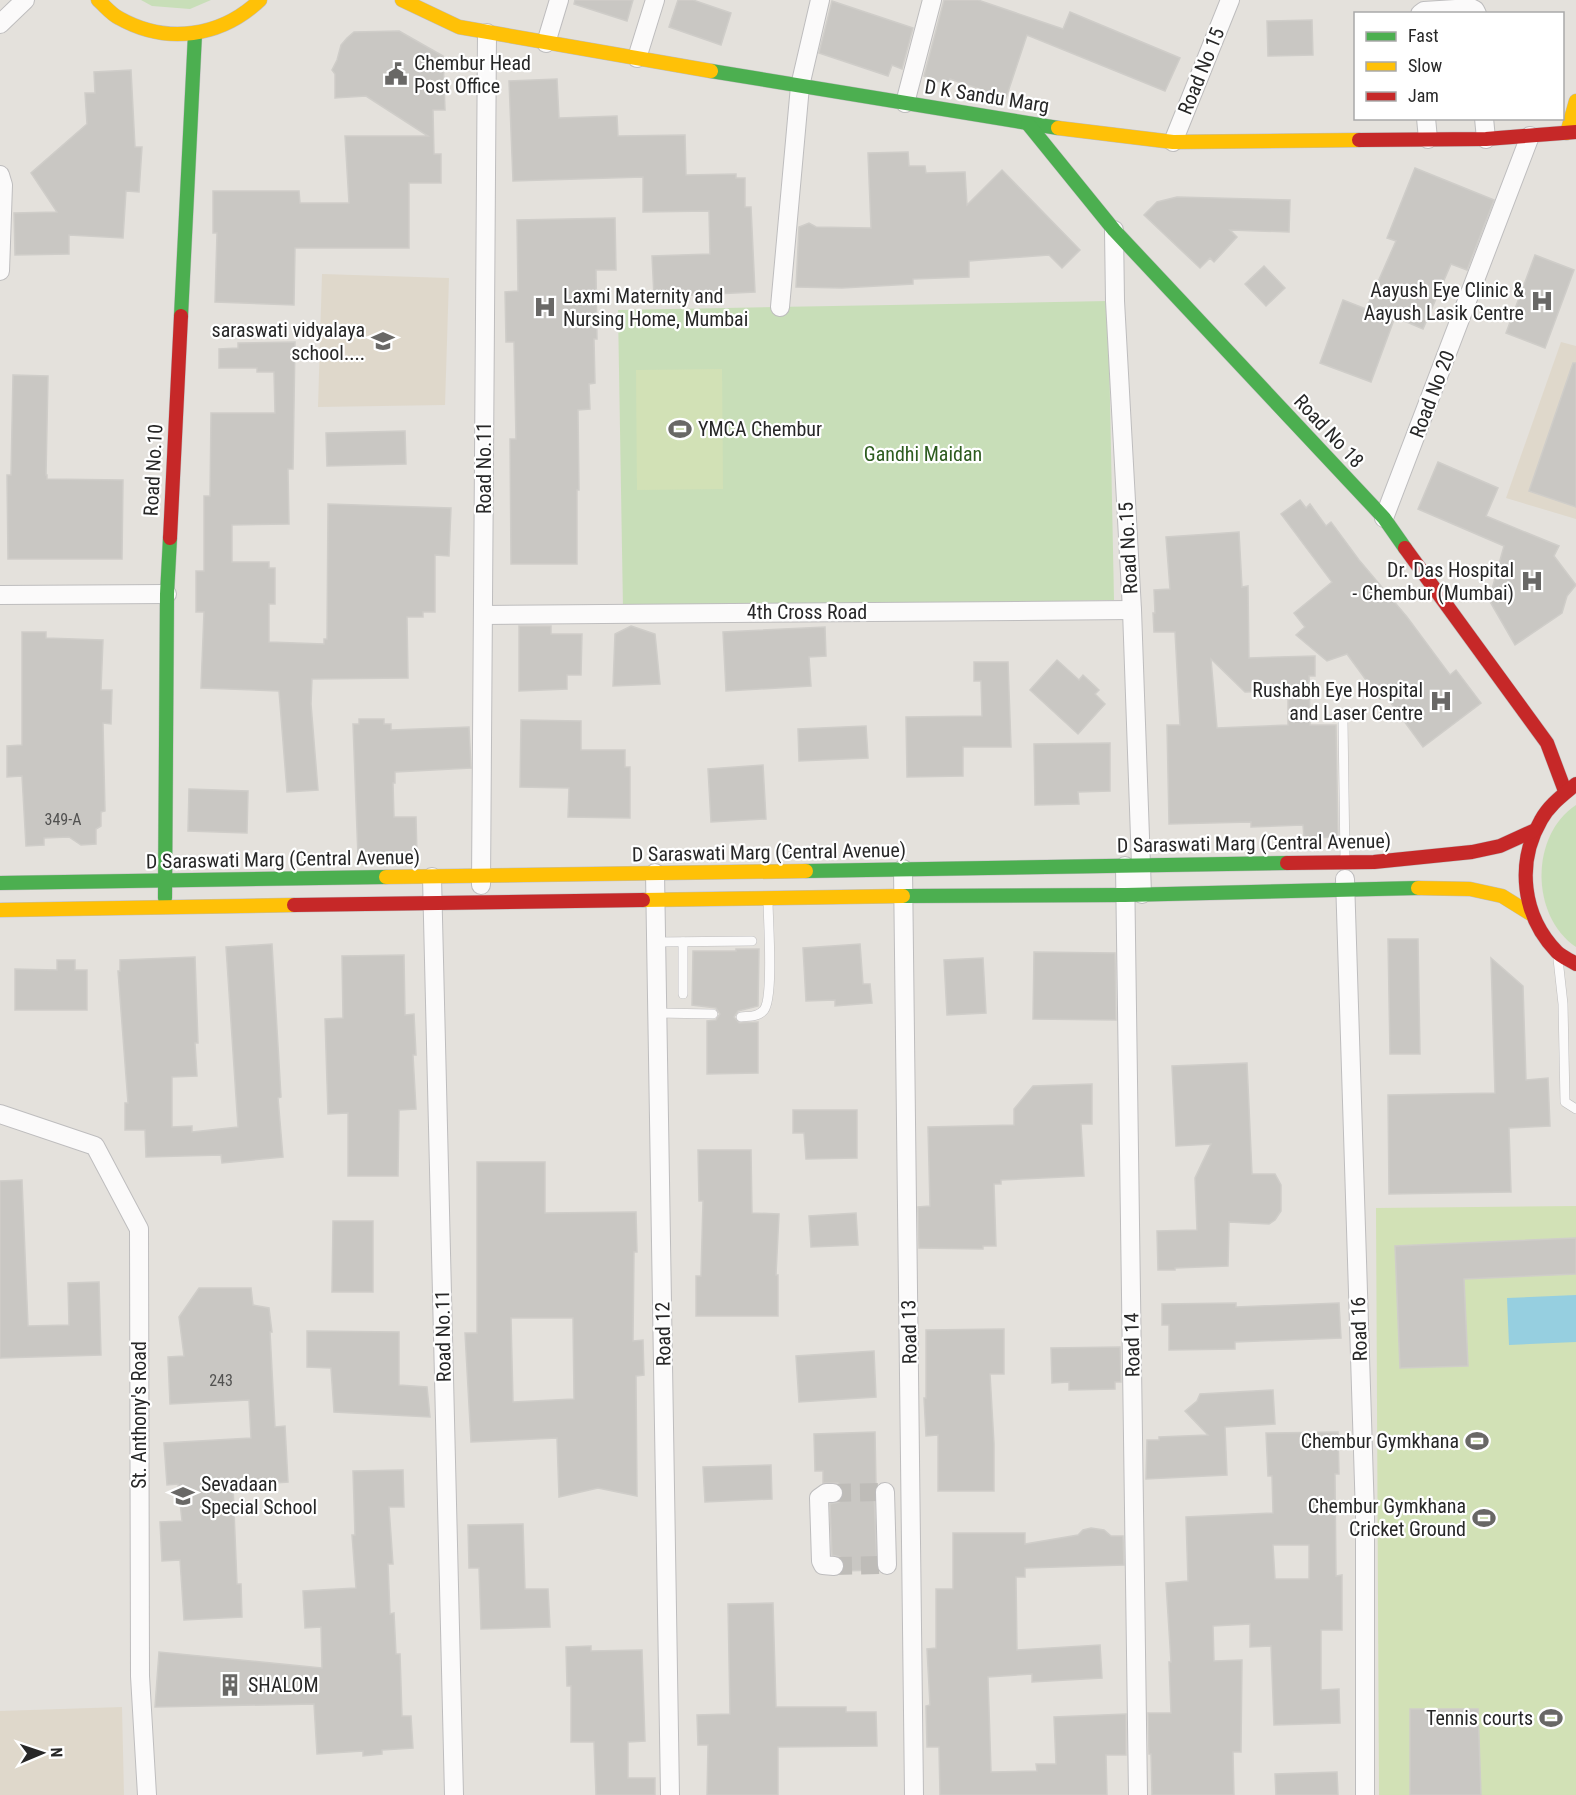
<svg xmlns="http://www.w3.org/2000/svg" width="1576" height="1795" viewBox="0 0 1576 1795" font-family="'Roboto Condensed',sans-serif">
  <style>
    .education { fill: #dfd8cb }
    .green { fill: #c8deb8 }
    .pitch { fill: #d2e1b6 }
    .water { fill: #96cfe0 }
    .building { fill: #c9c7c3; stroke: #cfcdc9; stroke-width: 1.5; fill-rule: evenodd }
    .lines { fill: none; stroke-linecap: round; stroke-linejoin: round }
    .street-tunnel { stroke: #bebcb8; stroke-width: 18; stroke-dasharray: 18 9; stroke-linecap: butt }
    .lane-casing { stroke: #bebdbe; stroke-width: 10 }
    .street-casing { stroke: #bebdbe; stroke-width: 20 }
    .fast-casing { stroke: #bebdbe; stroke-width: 15 }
    .slow-casing { stroke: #bebdbe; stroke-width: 15 }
    .jam-casing { stroke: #bebdbe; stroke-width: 15 }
    .lane { stroke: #fbfafa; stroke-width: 9 }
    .street { stroke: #fbfafa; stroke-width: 18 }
    .fast { stroke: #4caf50; stroke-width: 14 }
    .slow { stroke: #ffc107; stroke-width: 14 }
    .jam { stroke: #c62828; stroke-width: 14 }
    .labels { text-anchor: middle; stroke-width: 4.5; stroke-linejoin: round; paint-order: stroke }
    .number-label { font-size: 16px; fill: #515150 }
    .poi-label { font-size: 20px; fill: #272727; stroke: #fff; text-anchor: end }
    .street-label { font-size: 20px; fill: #272727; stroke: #fff }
    .park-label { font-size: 20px; fill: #2d5c1f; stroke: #fff }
  </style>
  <rect width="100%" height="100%" fill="#e4e1dc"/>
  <!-- education -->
  <g class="education">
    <polygon points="322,274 449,278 445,405 318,407"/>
    <polygon points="1561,342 1576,346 1576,519 1506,498"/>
    <polygon points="122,1707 124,1795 0,1795 0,1711"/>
  </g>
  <!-- green -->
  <g class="green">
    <polygon points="141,0 211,0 190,9 152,6"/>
    <polygon points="1108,301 1114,600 623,609 618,310"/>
    <path d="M1576,805V947C1530,916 1530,835 1576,805Z"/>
  </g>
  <!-- pitch -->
  <g class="pitch">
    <polygon points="722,369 723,489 637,490 636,370"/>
    <polygon points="1576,1206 1576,1795 1379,1795 1376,1208"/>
  </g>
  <!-- water -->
  <polygon class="water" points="1576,1295 1576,1342 1509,1345 1507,1298"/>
  <!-- building -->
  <g class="building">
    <polygon points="575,0 633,0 627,21 574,4"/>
    <polygon points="678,0 693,0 731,13 721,45 669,27"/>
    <polygon points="944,0 978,0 1063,29 1070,12 1180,58 1165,91 1027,35 1006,98 950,79 948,85 924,76"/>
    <polygon points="832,1 913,28 902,69 892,65 888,76 819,53"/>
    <polygon points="1312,20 1313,55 1268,56 1267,21"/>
    <polygon points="399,31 443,56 445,110 433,110 434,154 441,154 441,183 409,183 409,248 295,248 294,305 215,302 217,233 213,233 213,191 299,191 300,203 349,203 345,136 428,136 366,96 335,98 335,74 332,70 337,60 341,45 347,38 354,32"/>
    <polygon points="131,70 135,147 142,147 139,192 126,191 123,238 69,235 69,254 15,255 14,213 57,212 31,173 87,124 85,93 95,93 94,72"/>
    <polygon points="557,79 559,118 617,116 618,136 685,135 686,175 736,174 736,178 745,178 745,207 751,207 755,292 654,297 652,256 710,254 709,211 643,212 643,177 513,181 509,81"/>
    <polygon points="908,152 909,166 925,166 926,173 965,172 967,205 1002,170 1080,250 1062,268 1049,255 969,261 969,277 913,279 913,284 842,288 796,287 799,227 809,223 816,227 871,228 868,153"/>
    <polygon points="1415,168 1494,200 1467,270 1451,264 1423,329 1395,317 1371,382 1320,363 1343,300 1366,309 1396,241 1387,238"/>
    <polygon points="1177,197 1290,200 1289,232 1230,230 1237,237 1214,262 1210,258 1200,268 1144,215 1157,202"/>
    <polygon points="615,218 616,270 596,270 597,339 594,339 595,383 589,384 590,409 578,410 579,490 577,490 577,564 511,564 510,439 516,439 514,342 506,342 505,292 518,291 517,220"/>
    <polygon points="1535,255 1574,270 1545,348 1506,333"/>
    <polygon points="1264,266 1285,288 1266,306 1245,284"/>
    <polygon points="295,342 293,469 288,469 289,524 232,525 232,562 269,562 269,568 275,568 275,604 269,604 269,642 324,644 324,639 327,639 328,504 451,508 449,556 435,555 435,612 423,612 423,617 407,617 408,678 312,679 311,704 318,790 287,792 279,691 201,688 204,612 196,612 196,571 204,571 204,496 210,496 211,413 275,413 274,372 257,372 257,368 219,368 219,349 238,348 238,343"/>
    <polygon points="1573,363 1576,363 1576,507 1529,491"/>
    <polygon points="13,375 48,376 46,475 47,475 47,479 123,480 122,559 8,559 7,475 11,475"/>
    <polygon points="405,431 406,464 327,466 326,433"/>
    <polygon points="1438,462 1498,488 1486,516 1559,546 1554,556 1576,585 1567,596 1562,613 1515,645 1489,600 1504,546 1418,509"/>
    <polygon points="1300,500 1306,508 1310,504 1326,526 1331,522 1359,560 1407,617 1450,675 1456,670 1481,703 1423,747 1385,695 1380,699 1347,654 1327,661 1296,635 1305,627 1294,613 1332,582 1281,514"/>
    <path d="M1239,532L1242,587L1248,586L1249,658L1315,656V676H1309L1310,725H1336L1338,837L1304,838L1303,825L1251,827V822L1169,824L1167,725H1180L1175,632H1154L1153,613H1155L1154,590L1170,589L1166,537ZM1211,659L1245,692L1288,691V725L1217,728Z"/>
    <polygon points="519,626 551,626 551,634 582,634 581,675 567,675 567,689 519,691"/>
    <polygon points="631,626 655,634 660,684 613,686 615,634"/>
    <polygon points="825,627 826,656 809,657 811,686 726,691 723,632"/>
    <polygon points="22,632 46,632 46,638 103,640 101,690 112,690 111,724 103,723 105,811 101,812 101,826 96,829 96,844 81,845 69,837 44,838 44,845 26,846 22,776 7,777 7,746 22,745"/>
    <polygon points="1057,660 1079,680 1083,675 1099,690 1095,694 1105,704 1078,734 1030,690"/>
    <polygon points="974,662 1008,662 1011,747 963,747 963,776 907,777 906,717 982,716 981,681 974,681"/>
    <polygon points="359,719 384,719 384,724 391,724 391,730 469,727 471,768 395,772 395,783 393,783 394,817 416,817 417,856 358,857 353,724 359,724"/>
    <polygon points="521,720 581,721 581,750 625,750 625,767 630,767 630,818 568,817 569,788 520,787"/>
    <polygon points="866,726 868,758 799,761 798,729"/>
    <polygon points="1110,743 1110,791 1078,792 1079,804 1035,805 1034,744"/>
    <polygon points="763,765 766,819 711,822 708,769"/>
    <polygon points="189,789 248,791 247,833 188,831"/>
    <polygon points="1388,939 1418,939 1420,1054 1390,1054"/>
    <polygon points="272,944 281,1097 278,1098 283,1157 222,1163 221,1155 146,1157 145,1130 125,1130 125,1103 128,1103 118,971 120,971 120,960 195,957 198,1043 195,1043 197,1076 172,1077 172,1127 192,1126 192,1132 238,1127 226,947"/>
    <polygon points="860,944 863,984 870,984 872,1003 835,1006 835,1000 806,1001 803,948"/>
    <polygon points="736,949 759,949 758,1006 738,1011 734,1017 739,1023 758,1022 758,1073 707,1074 707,1021 716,1020 720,1014 716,1008 692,1005 693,951 736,951"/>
    <polygon points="1034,952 1115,953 1116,1020 1033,1019"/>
    <polygon points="404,955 405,1015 414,1014 416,1055 413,1055 416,1109 399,1110 398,1176 348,1176 348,1113 328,1114 325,1019 343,1018 342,956"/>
    <polygon points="983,958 986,1013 947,1015 944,960"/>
    <polygon points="1491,958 1523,986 1526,1080 1548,1078 1550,1126 1509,1128 1511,1192 1389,1194 1388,1095 1495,1093"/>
    <polygon points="57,960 75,960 75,970 87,970 87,1010 15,1010 15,969 57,970"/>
    <polygon points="1247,1063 1252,1174 1275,1174 1281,1185 1281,1211 1275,1220 1269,1224 1229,1222 1228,1266 1175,1268 1175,1270 1158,1270 1157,1231 1197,1230 1195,1178 1211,1144 1176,1146 1172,1066"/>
    <polygon points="1092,1084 1092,1124 1081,1124 1084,1176 1001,1180 1001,1184 994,1184 996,1246 983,1246 983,1249 919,1248 918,1207 930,1206 928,1127 1014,1125 1014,1109 1033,1086"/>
    <polygon points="793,1110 857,1110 857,1158 806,1159 804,1133 793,1133"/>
    <polygon points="698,1150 751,1150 752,1213 779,1214 776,1275 778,1275 778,1316 696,1316 696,1276 701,1276 703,1201 699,1201"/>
    <path d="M477,1162H545V1213L636,1212L637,1252H634L633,1341L643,1340L644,1375L636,1376L637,1496L598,1488L559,1497L557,1438L471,1442L465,1333H477ZM511,1318H573L574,1399L513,1402Z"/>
    <polygon points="22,1180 28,1326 69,1325 68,1283 99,1282 101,1355 0,1358 0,1181"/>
    <polygon points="856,1213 858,1245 811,1247 809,1216"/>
    <polygon points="333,1221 373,1221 373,1292 332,1292"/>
    <polygon points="1576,1238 1576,1274 1464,1279 1468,1366 1400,1368 1395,1246"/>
    <polygon points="199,1288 251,1288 253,1305 269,1308 272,1332 270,1332 275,1427 285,1426 288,1482 233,1486 237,1584 241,1584 242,1617 184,1620 180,1560 162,1561 160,1522 182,1521 178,1484 167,1485 164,1443 251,1438 249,1400 170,1404 168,1357 184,1356 179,1317"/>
    <polygon points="1236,1303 1236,1307 1339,1303 1341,1338 1235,1342 1235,1349 1169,1350 1169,1325 1162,1325 1162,1304"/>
    <polygon points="1004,1329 1004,1374 990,1374 994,1444 994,1491 938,1491 938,1435 926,1436 924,1398 926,1398 926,1330"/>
    <polygon points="307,1331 399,1332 399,1385 427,1387 430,1417 334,1412 331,1368 307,1367"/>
    <polygon points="1120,1347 1121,1382 1115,1382 1115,1389 1069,1390 1069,1382 1052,1383 1051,1348"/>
    <polygon points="874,1351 876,1397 799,1402 796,1356"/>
    <polygon points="1273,1390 1275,1424 1225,1427 1227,1475 1146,1479 1147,1440 1159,1440 1159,1437 1208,1435 1185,1411 1197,1401 1200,1394"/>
    <polygon points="875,1432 876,1486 874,1492 877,1570 844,1571 844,1561 840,1557 832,1555 830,1504 839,1502 843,1498 844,1492 842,1487 838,1483 823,1483 823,1471 815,1471 814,1434"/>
    <path d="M1338,1432L1339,1474H1335L1336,1576L1342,1575V1630H1321V1690L1339,1689L1340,1723L1274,1725L1271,1646L1250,1647V1624L1213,1626L1214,1661L1242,1660L1241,1752H1233L1234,1795H1152L1151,1754H1149L1148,1713H1171L1169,1662H1171L1166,1583L1188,1581L1186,1517L1273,1513L1272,1476H1268L1266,1433ZM1273,1545H1309V1579H1275Z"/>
    <polygon points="771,1465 772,1499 705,1502 703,1467"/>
    <polygon points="403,1470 404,1507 389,1507 393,1564 388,1564 390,1614 394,1613 396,1654 400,1654 402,1716 411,1716 413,1748 382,1750 382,1754 363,1756 363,1751 317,1754 314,1704 155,1707 159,1652 322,1668 321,1627 305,1628 303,1591 356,1588 352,1535 355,1535 353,1471"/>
    <polygon points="523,1524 525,1589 548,1589 550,1627 481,1629 479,1568 469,1568 468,1525"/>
    <polygon points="1091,1528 1104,1530 1111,1536 1123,1536 1124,1565 1025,1568 1025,1577 1016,1577 1017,1650 1100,1645 1102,1678 1032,1682 1032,1674 988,1677 991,1772 1037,1771 1036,1764 1056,1764 1054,1717 1126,1714 1126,1755 1106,1755 1107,1795 940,1795 939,1747 927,1747 926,1706 930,1705 927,1649 936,1648 936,1589 953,1589 953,1533 1025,1533 1025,1544 1078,1535 1083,1530"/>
    <polygon points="773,1603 776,1707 846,1707 846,1712 876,1712 877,1746 778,1747 778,1795 707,1795 708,1745 698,1745 697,1715 730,1714 728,1604"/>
    <polygon points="591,1646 591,1651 642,1650 645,1741 628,1742 628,1778 655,1778 655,1795 596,1795 594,1742 571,1742 571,1686 567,1686 566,1647"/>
    <polygon points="1410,1709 1478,1709 1481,1795 1410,1795"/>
    <polygon points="1337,1772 1338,1795 1276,1795 1275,1774"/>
  </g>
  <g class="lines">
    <!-- street-tunnel -->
    <g class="street-tunnel">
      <polyline points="833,1493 880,1492"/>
      <polyline points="834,1566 882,1565"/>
    </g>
    <!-- lane casing -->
    <g class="lane-casing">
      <g id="lane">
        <polyline points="1343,721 1345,860"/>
        <polyline points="657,942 752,941"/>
        <polyline points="1558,959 1563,1004 1565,1102 1576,1109"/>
        <polyline points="683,994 683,942"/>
        <polyline points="658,1013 713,1014"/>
        <path d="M741,1017C750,1016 758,1017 764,1010C774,997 768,920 768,900"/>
      </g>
    </g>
    <!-- street casing -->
    <g class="street-casing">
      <g id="street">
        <polyline points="1420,14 1424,11 1471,8 1475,10 1477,14"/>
        <polyline points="0,24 25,0"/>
        <polyline points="546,43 559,0"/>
        <polyline points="637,58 655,0"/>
        <polyline points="905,103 932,0"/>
        <polyline points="1426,118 1428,139"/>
        <polyline points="1484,118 1486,139"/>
        <polyline points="1173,142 1230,0"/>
        <polyline points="0,175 3,185 0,271"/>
        <polyline points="1114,230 1115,301 1132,610 1142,894"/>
        <polyline points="780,307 800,86 820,0"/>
        <polyline points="1384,518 1530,136"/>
        <polyline points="0,595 167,594"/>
        <polyline points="483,615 1132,610"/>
        <polyline points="1125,866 1138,1795"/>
        <polyline points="903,869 914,1795"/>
        <polyline points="655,873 670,1795"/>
        <polyline points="432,877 454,1795"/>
        <polyline points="1345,879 1365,1515 1365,1795"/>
        <polyline points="481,885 487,33"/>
        <polyline points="0,1114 95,1146 139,1229 140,1676 147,1795"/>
        <polyline points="885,1492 887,1565"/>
        <polyline points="833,1493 826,1493 819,1498 821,1561 823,1565 834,1566"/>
      </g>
    </g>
    <!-- fast casing -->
    <g class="fast-casing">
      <g id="fast">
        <polyline points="711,71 1058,128"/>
        <polyline points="1028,124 1114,230 1384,518 1405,548"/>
        <polyline points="181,316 195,34"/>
        <polyline points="806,871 1287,863"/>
        <polyline points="0,883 386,877"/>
        <polyline points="903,896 1125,895 1418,888"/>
        <polyline points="165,898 167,594 170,538"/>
      </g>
    </g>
    <!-- slow casing -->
    <g class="slow-casing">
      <g id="slow">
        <path d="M98,0C105,6 111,14 119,18C167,45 221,37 260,0"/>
        <polyline points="402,0 459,27 711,71"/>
        <polyline points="1058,128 1173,142 1359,140"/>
        <polyline points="1567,133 1576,101"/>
        <polyline points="386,877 806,871"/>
        <polyline points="1418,888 1470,889 1502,896 1531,914"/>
        <polyline points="643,900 903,896"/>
        <polyline points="0,910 294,905"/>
      </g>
    </g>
    <!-- jam casing -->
    <g class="jam-casing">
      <g id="jam">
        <polyline points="1359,140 1486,139 1576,132"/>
        <polyline points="170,538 181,316"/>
        <polyline points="1405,548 1547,743 1565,791"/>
        <path d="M1576,784C1563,795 1549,805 1541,820C1516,863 1522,916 1557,952C1562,957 1570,960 1576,964"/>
        <polyline points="1287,863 1374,862 1472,852 1500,846 1533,831"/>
        <polyline points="294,905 643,900"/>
      </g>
    </g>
    <!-- lane -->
    <use href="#lane" class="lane"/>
    <!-- street -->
    <use href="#street" class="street"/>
    <!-- fast -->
    <use href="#fast" class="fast"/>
    <!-- slow -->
    <use href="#slow" class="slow"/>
    <!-- jam -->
    <use href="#jam" class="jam"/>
  </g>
  <!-- icons -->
  <defs>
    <g id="civic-bare" transform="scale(1.8)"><path d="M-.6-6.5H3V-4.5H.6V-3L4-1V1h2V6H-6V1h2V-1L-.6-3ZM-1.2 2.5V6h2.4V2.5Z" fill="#696866" stroke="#fff" stroke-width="2.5" paint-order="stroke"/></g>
    <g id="hospital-bare" transform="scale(1.8)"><path d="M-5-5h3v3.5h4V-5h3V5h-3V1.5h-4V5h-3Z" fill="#696866" stroke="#fff" stroke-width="2.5" paint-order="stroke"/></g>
    <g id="school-bare" transform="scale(1.8)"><path d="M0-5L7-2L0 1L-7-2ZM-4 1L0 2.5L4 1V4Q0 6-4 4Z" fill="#696866" stroke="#fff" stroke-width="2.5" paint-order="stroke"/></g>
    <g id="stadium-bare" transform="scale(1.8)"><path d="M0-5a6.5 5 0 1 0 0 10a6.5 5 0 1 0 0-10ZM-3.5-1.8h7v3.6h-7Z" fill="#696866" stroke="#fff" stroke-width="2.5" paint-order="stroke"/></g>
    <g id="building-bare" transform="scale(1.8)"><path d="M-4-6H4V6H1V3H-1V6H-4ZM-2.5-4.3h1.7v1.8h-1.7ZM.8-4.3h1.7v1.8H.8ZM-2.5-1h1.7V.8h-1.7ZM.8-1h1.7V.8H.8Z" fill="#696866" stroke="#fff" stroke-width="2.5" paint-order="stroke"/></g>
  </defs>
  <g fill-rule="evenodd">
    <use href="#civic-bare" x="396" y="74"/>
    <use href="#hospital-bare" x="1542" y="301"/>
    <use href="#hospital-bare" x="545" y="307"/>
    <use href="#school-bare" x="383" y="341"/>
    <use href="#stadium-bare" x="680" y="429"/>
    <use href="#hospital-bare" x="1532" y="581"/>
    <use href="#hospital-bare" x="1441" y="701"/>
    <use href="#stadium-bare" x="1477" y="1441"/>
    <use href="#school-bare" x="183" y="1496"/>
    <use href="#stadium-bare" x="1484" y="1518"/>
    <use href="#building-bare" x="230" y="1685"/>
    <use href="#stadium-bare" x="1551" y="1718"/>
  </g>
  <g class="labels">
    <!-- number labels -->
    <g class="number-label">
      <text x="63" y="825">349-A</text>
      <text x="221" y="1386">243</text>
    </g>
    <!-- poi labels -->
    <g class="poi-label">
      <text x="414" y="70" text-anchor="start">Chembur Head<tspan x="414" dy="23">Post Office</tspan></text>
      <text x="1524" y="297">Aayush Eye Clinic &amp;<tspan x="1524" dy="23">Aayush Lasik Centre</tspan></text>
      <text x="563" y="303" text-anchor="start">Laxmi Maternity and<tspan x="563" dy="23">Nursing Home, Mumbai</tspan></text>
      <text x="365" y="337">saraswati vidyalaya<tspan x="365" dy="23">school....</tspan></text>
      <text x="698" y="436" text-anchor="start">YMCA Chembur</text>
      <text x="1514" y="577">Dr. Das Hospital<tspan x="1514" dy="23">- Chembur (Mumbai)</tspan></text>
      <text x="1423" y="697">Rushabh Eye Hospital<tspan x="1423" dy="23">and Laser Centre</tspan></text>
      <text x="1459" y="1448">Chembur Gymkhana</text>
      <text x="201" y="1491" text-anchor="start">Sevadaan<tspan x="201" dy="23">Special School</tspan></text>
      <text x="1466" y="1513">Chembur Gymkhana<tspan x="1466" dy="23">Cricket Ground</tspan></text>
      <text x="248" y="1692" text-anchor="start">SHALOM</text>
      <text x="1533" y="1725">Tennis courts</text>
    </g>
    <!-- street labels -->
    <g class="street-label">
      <text transform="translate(1201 71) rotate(-68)" y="7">Road No 15</text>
      <text transform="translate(987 96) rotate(9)" y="7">D K Sandu Marg</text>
      <text transform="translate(1432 394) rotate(-69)" y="7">Road No 20</text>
      <text transform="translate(1329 431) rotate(47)" y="7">Road No 18</text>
      <text transform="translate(484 468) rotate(-90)" y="7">Road No.11</text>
      <text transform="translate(153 470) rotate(-87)" y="7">Road No.10</text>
      <text transform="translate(1128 548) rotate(-93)" y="7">Road No.15</text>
      <text x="807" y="619">4th Cross Road</text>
      <text transform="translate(1254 843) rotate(-1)" y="7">D Saraswati Marg (Central Avenue)</text>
      <text transform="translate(769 852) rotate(-1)" y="7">D Saraswati Marg (Central Avenue)</text>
      <text transform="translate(283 859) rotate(-1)" y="7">D Saraswati Marg (Central Avenue)</text>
      <text transform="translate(1359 1329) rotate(-92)" y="7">Road 16</text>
      <text transform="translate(909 1332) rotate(-91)" y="7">Road 13</text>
      <text transform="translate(663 1334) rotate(-91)" y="7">Road 12</text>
      <text transform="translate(443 1336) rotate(-91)" y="7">Road No.11</text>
      <text transform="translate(1132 1345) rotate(-91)" y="7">Road 14</text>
      <text transform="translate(139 1415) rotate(-90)" y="7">St. Anthony's Road</text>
    </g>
    <!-- park labels -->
    <g class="park-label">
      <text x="923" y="461">Gandhi Maidan</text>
    </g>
  </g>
  <!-- legend -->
  <rect x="1354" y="12" width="210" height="108" fill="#ffffff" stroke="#a9a9a9" stroke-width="1.5"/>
  <rect x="1366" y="32" width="30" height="9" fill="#4caf50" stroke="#a9a9a9" stroke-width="1.5"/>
  <text x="1408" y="42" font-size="18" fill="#272727">Fast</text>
  <rect x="1366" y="62" width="30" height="9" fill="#ffc107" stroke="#a9a9a9" stroke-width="1.5"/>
  <text x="1408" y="72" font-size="18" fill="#272727">Slow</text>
  <rect x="1366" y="92" width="30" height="9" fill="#c62828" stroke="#a9a9a9" stroke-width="1.5"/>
  <text x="1408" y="102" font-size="18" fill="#272727">Jam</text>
  <!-- north arrow -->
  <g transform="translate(42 1753) rotate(88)" stroke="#ffffff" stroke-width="4.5" paint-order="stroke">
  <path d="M0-4.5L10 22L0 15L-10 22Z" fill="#272727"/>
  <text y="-9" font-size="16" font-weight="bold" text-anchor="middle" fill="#272727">N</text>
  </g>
</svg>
